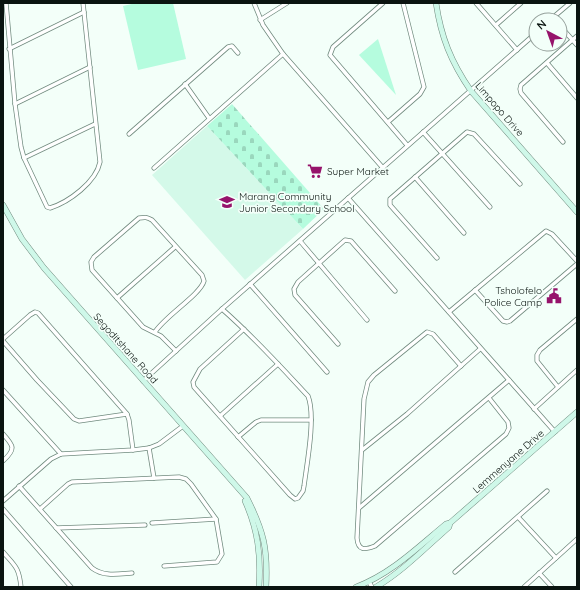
<svg xmlns="http://www.w3.org/2000/svg" width="580" height="590" viewBox="0 0 580 590" font-family="Quicksand,sans-serif">
  <style>
    .built { fill: #d4f9e9 }
    .green { fill: #b5fcde }
    .cemetery { fill: url(#cemetery-stones) }
    .lines { fill: none; stroke-linecap: round; stroke-linejoin: round }
    .street-casing { stroke: #718b7f; stroke-width: 5 }
    .secondary-casing { stroke: #718b7f; stroke-width: 6 }
    .street { stroke: #fff; stroke-width: 3.5 }
    .secondary { stroke: #cff8e9; stroke-width: 5 }
    .labels { text-anchor: middle; stroke-width: 3.5; stroke-linejoin: round; paint-order: stroke }
    .street-label { font-size: 10px; fill: #0a1410; stroke: #f3fff9 }
    .poi-label { font-size: 10px; fill: #0a1410; stroke: #f3fff9; text-anchor: start }
  </style>
  <defs>
    <pattern id="cemetery-stones" width="16" height="16" patternUnits="userSpaceOnUse"><rect width="16" height="16" fill="#b5fcde"/><path d="M2 7V4a2 2 0 0 1 4 0v3zM10 15v-3a2 2 0 0 1 4 0v3z" fill="#9ad7bd"/></pattern>
  </defs>
  <rect width="100%" height="100%" fill="#f3fff9"/>
  <!-- built -->
  <polygon class="built" points="207,126 303,229 245,280 152,175"/>
  <!-- green -->
  <g class="green">
    <polygon points="136,3 173,3 186,59 138,70 123,6"/>
    <polygon points="378,39 396,95 359,55"/>
  </g>
  <!-- cemetery -->
  <polygon class="cemetery" points="232,104 324,209 303,229 207,126"/>
  <g class="lines">
    <!-- street casing -->
    <g class="street-casing">
      <g id="street">
        <path d="M6,3L15,104L21,147L24,158L47,207L50,208C69,202 96,182 100,162L83,3"/>
        <polyline points="254,3 263,25 283,54 383,168"/>
        <polyline points="383,3 333,47 330,55 407,145"/>
        <polyline points="476,3 517,50"/>
        <polyline points="260,20 287,3"/>
        <polyline points="550,20 570,3"/>
        <polyline points="496,25 521,3"/>
        <polyline points="560,26 577,45"/>
        <polyline points="9,49 84,12"/>
        <polyline points="547,63 577,98"/>
        <polyline points="185,84 209,118"/>
        <polyline points="15,104 90,67"/>
        <polyline points="388,122 420,94 424,87 403,3"/>
        <polyline points="423,132 490,207"/>
        <polyline points="129,134 228,47 232,46 238,53"/>
        <polyline points="563,142 521,93 520,89 521,85 577,36"/>
        <polyline points="24,158 95,124"/>
        <polyline points="154,168 283,54"/>
        <polyline points="415,177 464,233"/>
        <polyline points="348,198 555,432"/>
        <polyline points="300,241 367,320"/>
        <polyline points="437,258 390,205 390,199 467,132 474,134 520,184"/>
        <polyline points="250,284 327,372"/>
        <polyline points="475,290 503,321 507,322 510,321 577,264"/>
        <polyline points="117,298 175,247"/>
        <path d="M222,309C253,336 280,366 308,396C316,416 307,463 304,486L303,491L298,498L295,499L290,495L194,387L193,382L200,369L244,329"/>
        <polyline points="449,312 546,231 552,234 577,261"/>
        <path d="M155,332C165,316 200,295 204,281L202,275L152,220C147,217 145,217 139,218L94,257L91,262L92,270L143,327L161,336L176,351"/>
        <polyline points="3,339 30,315 35,312 38,313 127,414 129,420 133,450"/>
        <polyline points="3,341 37,380 74,419 79,421 127,414"/>
        <polyline points="338,344 295,295 294,289 298,282 345,240 351,241 395,291"/>
        <path d="M461,366L433,334L427,332L374,375L368,382L364,399L357,538C358,551 365,550 375,546L506,434L509,428L508,422L489,398"/>
        <polyline points="143,381 222,309 536,33"/>
        <polyline points="558,387 537,361 537,355 540,350 577,319"/>
        <polyline points="3,390 61,454"/>
        <polyline points="534,409 577,370"/>
        <polyline points="220,416 278,364"/>
        <path d="M3,434C14,446 16,449 3,461"/>
        <polyline points="238,437 256,422 261,420 311,420"/>
        <polyline points="149,448 154,478"/>
        <polyline points="362,450 407,414 480,349"/>
        <path d="M19,486L92,568C104,577 118,574 132,573"/>
        <polyline points="3,501 51,459 61,454 133,450 149,448 159,444 183,426"/>
        <polyline points="359,508 509,380"/>
        <polyline points="3,509 71,587"/>
        <polyline points="40,509 68,484 72,482 179,477 186,479 191,484 216,519 222,554 217,562 164,566"/>
        <polyline points="518,517 556,558"/>
        <polyline points="152,523 216,519"/>
        <polyline points="56,528 145,525"/>
        <path d="M3,552C15,566 19,567 21,587"/>
        <polyline points="455,572 547,491"/>
        <polyline points="539,573 552,587"/>
        <polyline points="369,582 372,587"/>
        <polyline points="524,587 577,539"/>
      </g>
    </g>
    <!-- secondary casing -->
    <g class="secondary-casing">
      <g id="secondary">
        <path d="M436,3C441,37 451,62 471,91L577,212"/>
        <path d="M3,205L22,239L44,268L247,498C264,532 268,549 266,587"/>
        <path d="M245,501C258,530 261,555 259,587"/>
        <path d="M356,587C391,574 418,547 446,524L450,523L577,412"/>
        <path d="M376,587C403,571 425,548 449,527L450,523"/>
      </g>
    </g>
    <!-- street -->
    <use href="#street" class="street"/>
    <!-- secondary -->
    <use href="#secondary" class="secondary"/>
  </g>
  <!-- icons -->
  <defs>
    <g id="supermarket-bare" transform="scale(1.2)"><path d="M-6-5.5h2.5l.6 2H6L4.5 2H-2.5L-4.4-4H-6ZM-1.5 3.2a1.3 1.3 0 1 0 .1 0ZM3 3.2a1.3 1.3 0 1 0 .1 0Z" fill="#96136b" stroke="#f3fff9" stroke-width="2.5" paint-order="stroke"/></g>
    <g id="school-bare" transform="scale(1.2)"><path d="M0-5L7-2L0 1L-7-2ZM-4 1L0 2.5L4 1V4Q0 6-4 4Z" fill="#96136b" stroke="#f3fff9" stroke-width="2.5" paint-order="stroke"/></g>
    <g id="civic-bare" transform="scale(1.2)"><path d="M-.6-6.5H3V-4.5H.6V-3L4-1V1h2V6H-6V1h2V-1L-.6-3ZM-1.2 2.5V6h2.4V2.5Z" fill="#96136b" stroke="#f3fff9" stroke-width="2.5" paint-order="stroke"/></g>
  </defs>
  <g fill-rule="evenodd">
    <use href="#supermarket-bare" x="315" y="171"/>
    <use href="#school-bare" x="227" y="202"/>
    <use href="#civic-bare" x="554" y="296"/>
  </g>
  <g class="labels">
    <!-- street labels -->
    <g class="street-label">
      <text transform="translate(500 109) rotate(49)" y="4">Limpopo Drive</text>
      <text transform="translate(126 348) rotate(48)" y="4">Segoditshane Road</text>
      <text transform="translate(508 461) rotate(-41)" y="4">Lemmenyane Drive</text>
    </g>
    <!-- poi labels -->
    <g class="poi-label">
      <text x="327" y="175">Super Market</text>
      <text x="239" y="200">Marang Community<tspan x="239" dy="12">Junior Secondary School</tspan></text>
      <text x="542" y="294" text-anchor="end">Tsholofelo<tspan x="542" dy="12">Police Camp</tspan></text>
    </g>
  </g>
  <!-- border -->
  <rect width="580" height="590" fill="none" stroke="#0a1410" stroke-width="8"/>
  <!-- north arrow -->
  <g transform="translate(548 32) rotate(319)"><circle r="19" fill="#f3fff9" stroke="#96a19c"/>
  <path d="M0-3L7 15L0 10L-7 15Z" fill="#96136b"/>
  <text y="-6" font-size="11" font-weight="bold" text-anchor="middle" fill="#0a1410">N</text>
  </g>
</svg>
